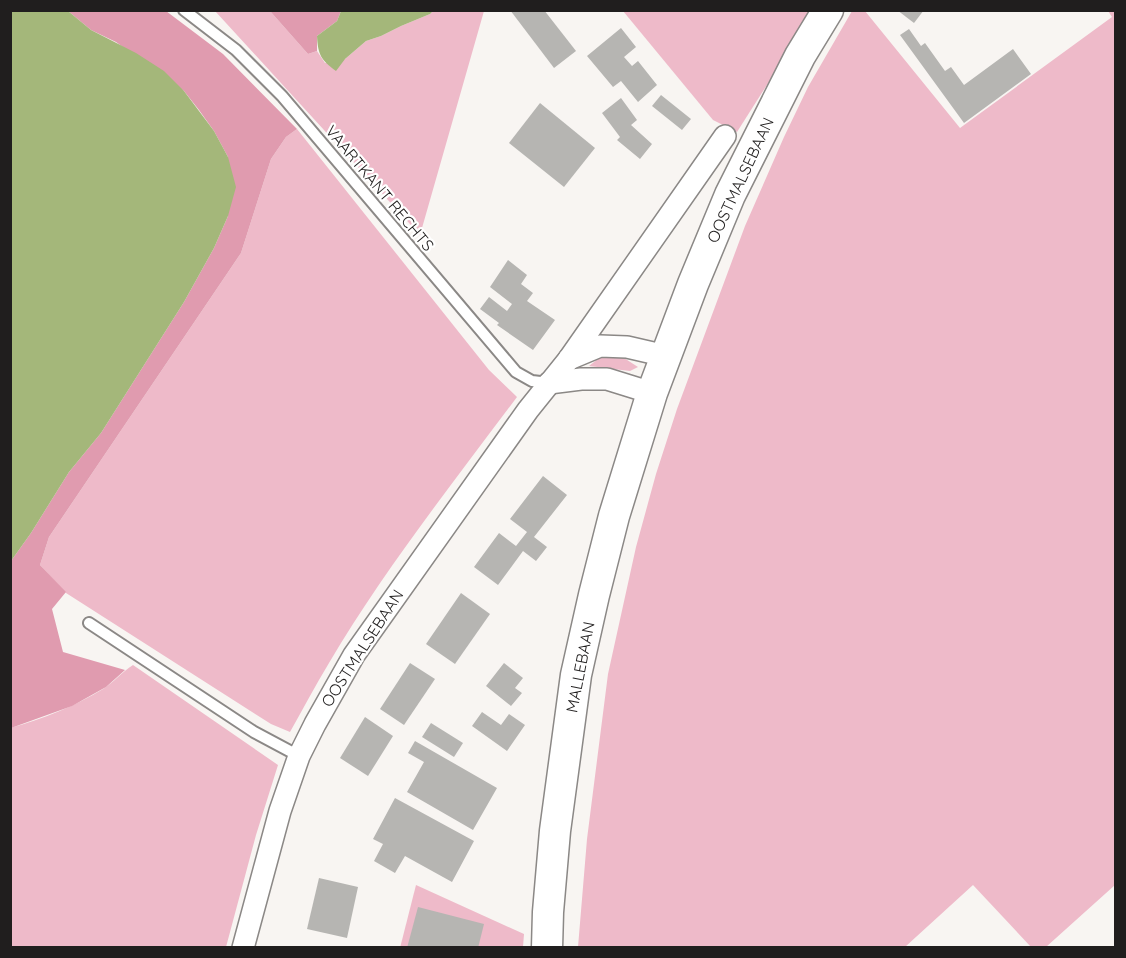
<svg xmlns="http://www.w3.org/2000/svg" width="1126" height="958" viewBox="0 0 1126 958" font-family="Quicksand,sans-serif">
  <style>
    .green { fill: #eebac9 }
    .forest { fill: #e09baf }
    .water { fill: #a4b77a }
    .building { fill: #b6b5b2 }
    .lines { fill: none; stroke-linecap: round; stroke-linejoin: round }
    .lane-casing { stroke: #8b8886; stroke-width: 14 }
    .street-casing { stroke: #8b8886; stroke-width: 24 }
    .secondary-casing { stroke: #8b8886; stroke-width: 33 }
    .lane { stroke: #fff; stroke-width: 10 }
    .street { stroke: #fff; stroke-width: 21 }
    .secondary { stroke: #fff; stroke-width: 30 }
    .labels { text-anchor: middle; stroke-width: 4.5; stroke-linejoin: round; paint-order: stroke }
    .street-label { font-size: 16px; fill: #201e1e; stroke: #fff }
  </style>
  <rect width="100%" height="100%" fill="#f8f5f2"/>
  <!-- green -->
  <g class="green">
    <polygon points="215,11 270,11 308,54 317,51 325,63 345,59 366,41 381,36 401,26 430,14 433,11 484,11 420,235"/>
    <polygon points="623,11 814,11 737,132 713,120"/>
    <polygon points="852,11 865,11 960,128 1112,17 1108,11 1115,11 1115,885 1046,947 1031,947 973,885 905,947 578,947 587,839 608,674 636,547 656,474 677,409 745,226 784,137 808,87"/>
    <path d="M297,129L489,370L517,397C452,484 384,570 329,663C315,686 303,709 290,732L271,724L66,593L40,565L49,537L241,253L271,159L286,137Z"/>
    <polygon points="608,356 624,358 638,367 630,371 589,366 598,359"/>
    <path d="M133,665L278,765L256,835L226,947H11L10,728C43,719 75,706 103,689C114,682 122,672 133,665Z"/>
    <polygon points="416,885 524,934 523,947 400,948"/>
  </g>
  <!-- forest -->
  <g class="forest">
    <polygon points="68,11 166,11 223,54 297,129 286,137 271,159 241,253 49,537 40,565 66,592 52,609 63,652 125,670 106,687 72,706 11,728 11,561 31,533 69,472 101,433 184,302 214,248 228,216 228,157 214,131 199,110 184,91 116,42 91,30"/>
    <polygon points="270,11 341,11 337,21 317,36 317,51 308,54"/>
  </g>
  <!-- water -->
  <g class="water">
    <polygon points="11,10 68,11 91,30 136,53 164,71 184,91 214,131 228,157 236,187 228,216 214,248 184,302 101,433 69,472 31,533 11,561"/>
    <path d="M341,11V10L433,11L430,14L401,26L381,36L366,41L345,59L336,71C321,60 318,55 317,36L337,21Z"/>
  </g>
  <!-- building -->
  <g class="building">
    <polygon points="510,10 544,10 576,51 554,68"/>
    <polygon points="897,10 924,10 914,23"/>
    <polygon points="621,28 636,47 624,57 632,66 638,61 657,85 638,102 621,81 613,87 587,56"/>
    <polygon points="909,29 921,46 925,43 945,71 951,67 964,85 1013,49 1031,74 964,123 900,35"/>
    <polygon points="661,95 691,119 682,130 652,106"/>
    <polygon points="621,98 637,120 631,125 652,144 640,159 617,140 620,137 602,113"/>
    <polygon points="540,103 595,148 564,187 509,143"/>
    <polygon points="508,260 527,275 521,284 533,293 527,301 555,320 533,350 497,325 499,323 480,309 489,297 507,311 512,304 490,287"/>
    <polygon points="543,476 567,495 534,537 547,547 536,561 523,551 498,585 474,567 499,533 516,546 527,532 510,519"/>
    <polygon points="461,593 490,614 455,664 426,644"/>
    <polygon points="410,663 435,679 404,725 380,709"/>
    <polygon points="504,663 523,678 515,688 522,693 511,706 486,686"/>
    <polygon points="482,712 501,725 509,714 525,725 507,751 472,726"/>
    <polygon points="365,717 393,736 368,776 340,758"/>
    <polygon points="431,723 463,743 454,757 422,737"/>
    <polygon points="415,741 497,788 473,830 407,792 424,762 408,753"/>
    <polygon points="395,798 474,841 452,882 405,856 395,873 374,861 383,844 373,839"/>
    <polygon points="319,878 358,887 347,938 307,929"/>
    <polygon points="418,907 484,924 478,948 407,948"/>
  </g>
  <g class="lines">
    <!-- lane casing -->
    <g class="lane-casing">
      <g id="lane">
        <polyline points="184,10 236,50 282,96 516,372 532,381 549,383"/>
        <polyline points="89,623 254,732 299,756"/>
      </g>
    </g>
    <!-- street casing -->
    <g class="street-casing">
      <g id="street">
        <polyline points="569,359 600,346 627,347 666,356"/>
        <polyline points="549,383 581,379 607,379 652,393"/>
        <polyline points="243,948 280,811 299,756 315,724 354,655 528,410 569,359 725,136"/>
      </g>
    </g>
    <!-- secondary casing -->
    <g class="secondary-casing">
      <polyline id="secondary" points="547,948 548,912 555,831 576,675 594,595 614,516 652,393 693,284 730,195 800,56 828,10"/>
    </g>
    <!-- lane -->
    <use href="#lane" class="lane"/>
    <!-- street -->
    <use href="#street" class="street"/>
    <!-- secondary -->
    <use href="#secondary" class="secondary"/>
  </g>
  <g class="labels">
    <!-- street labels -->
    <g class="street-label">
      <text transform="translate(740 180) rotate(-65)" y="6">OOSTMALSEBAAN</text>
      <text transform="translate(380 188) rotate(50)" y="6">VAARTKANT RECHTS</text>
      <text transform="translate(362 648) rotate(-57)" y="6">OOSTMALSEBAAN</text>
      <text transform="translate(580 667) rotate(-79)" y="6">MALLEBAAN</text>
    </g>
  </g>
  <!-- border -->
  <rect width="1126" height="958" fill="none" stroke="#201e1e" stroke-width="24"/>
</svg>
